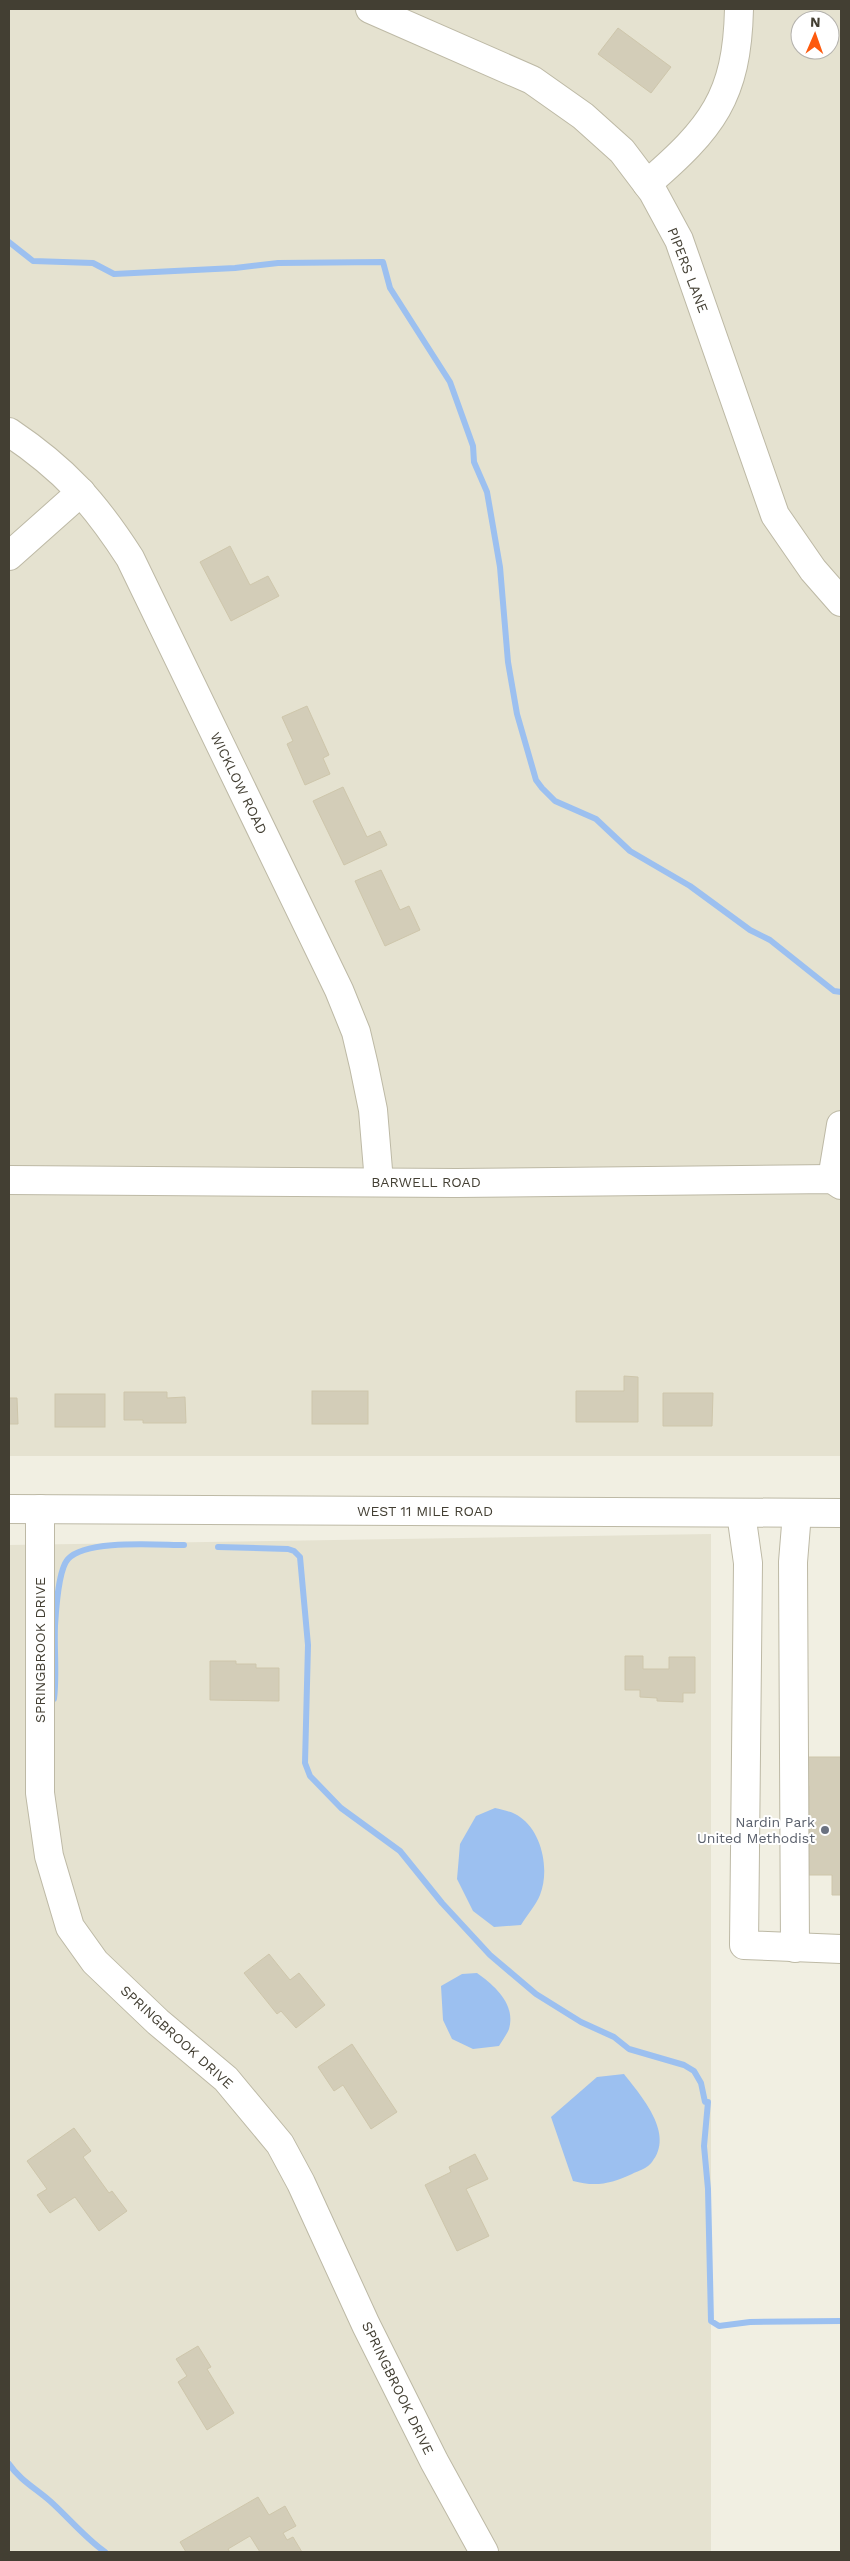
<svg xmlns="http://www.w3.org/2000/svg" width="850" height="2561" viewBox="0 0 850 2561" font-family="'Work Sans',sans-serif">
  <style>
    .residential { fill: #e5e2d0; fill-rule: evenodd }
    .water { fill: #9cc0f0 }
    .lines { fill: none; stroke-linecap: round; stroke-linejoin: round }
    .stream { stroke: #9cc0f0; stroke-width: 6 }
    .building { fill: #d3cdb8; stroke: #cec6ab }
    .minor-casing { stroke: #bdb9a5; stroke-width: 30 }
    .minor { stroke: #fff; stroke-width: 28 }
    .worship-dot { fill: #6b7280; stroke: #fff; stroke-width: 2 }
    .labels { text-anchor: middle; stroke-width: 4; stroke-linejoin: round; paint-order: stroke }
    .street-label { font-size: 14px; fill: #433f33; stroke: #fff }
    .worship-label { font-size: 14px; fill: #5b616d; stroke: #fff; text-anchor: end }
  </style>
  <rect width="100%" height="100%" fill="#f1efe2"/>
  <!-- residential -->
  <g class="residential">
    <path d="M9,9H841V1456H9ZM800,20H830V50H800Z"/>
    <polygon points="711,1534 711,2552 9,2552 9,1545"/>
  </g>
  <!-- water -->
  <g class="water">
    <path d="M495,1808C503,1810 514,1812 520,1817C542,1832 550,1870 540,1895C536,1905 527,1915 521,1925L494,1927L473,1911L457,1879L460,1844L476,1816Z"/>
    <path d="M477,1973C495,1986 516,2004 509,2029C507,2034 502,2041 499,2046L473,2049L452,2039L443,2020L441,1986L462,1974Z"/>
    <path d="M624,2074C642,2097 675,2134 652,2162C648,2168 638,2171 632,2174C611,2184 595,2187 573,2181L551,2117L597,2077Z"/>
  </g>
  <g class="lines">
    <!-- stream -->
    <g class="stream">
      <polyline points="9,242 33,261 93,263 114,274 235,268 278,263 383,262 390,288 450,382 473,446 474,462 487,492 500,567 508,662 517,714 536,780 542,788 555,801 596,819 630,851 690,886 750,930 770,940 834,991 841,992"/>
      <polyline points="218,1547 288,1549 294,1551 300,1557 308,1645 305,1763 310,1776 341,1808 400,1851 442,1903 490,1955 536,1994 581,2022 614,2037 629,2049 684,2065 694,2071 701,2083 705,2102 708,2102 704,2146 708,2189 711,2321 719,2326 750,2322 841,2321"/>
      <path d="M54,1699C57,1675 54,1650 55,1626C56,1611 58,1570 68,1559C86,1539 158,1545 184,1545"/>
      <path d="M9,2464C20,2480 35,2488 50,2501C69,2518 84,2537 105,2552"/>
    </g>
  </g>
  <!-- building -->
  <g class="building">
    <polygon points="618,28 671,67 651,93 598,54"/>
    <polygon points="230,546 250,585 268,576 279,596 231,621 200,562"/>
    <polygon points="307,706 329,755 323,758 330,774 305,785 287,744 293,741 282,717"/>
    <polygon points="343,787 367,837 380,831 387,845 344,865 313,801"/>
    <polygon points="381,870 400,910 409,906 420,930 385,946 355,881"/>
    <polygon points="624,1376 638,1377 638,1422 576,1422 576,1391 624,1391"/>
    <rect x="312" y="1391" width="56" height="33"/>
    <polygon points="124,1392 167,1392 167,1398 185,1397 186,1423 143,1423 143,1420 124,1420"/>
    <polygon points="663,1393 713,1393 712,1426 663,1426"/>
    <rect x="55" y="1394" width="50" height="33"/>
    <polygon points="9,1398 17,1398 18,1424 9,1424"/>
    <polygon points="625,1656 643,1656 643,1669 669,1669 669,1657 695,1657 695,1693 683,1693 683,1702 657,1701 657,1698 640,1697 640,1690 625,1690"/>
    <polygon points="210,1661 236,1661 236,1664 256,1664 256,1668 279,1668 279,1701 210,1700"/>
    <polygon points="800,1757 841,1757 841,1895 832,1895 832,1875 809,1875 809,1786 800,1786"/>
    <polygon points="269,1954 290,1980 299,1973 325,2005 296,2028 281,2011 277,2014 244,1973"/>
    <polygon points="352,2044 397,2112 371,2129 343,2085 334,2091 318,2067"/>
    <polygon points="74,2128 91,2151 83,2157 109,2193 112,2191 127,2211 99,2231 75,2197 50,2213 37,2195 47,2189 27,2161"/>
    <polygon points="475,2154 488,2179 466,2189 489,2236 457,2251 425,2185 451,2172 449,2167"/>
    <polygon points="198,2346 211,2367 207,2369 234,2413 207,2430 178,2382 187,2376 176,2359"/>
    <polygon points="258,2497 269,2515 285,2506 296,2526 283,2533 287,2540 293,2537 302,2552 260,2552 250,2536 228,2549 230,2552 186,2552 180,2542"/>
  </g>
  <g class="lines">
    <!-- minor casing -->
    <g class="minor-casing">
      <g id="minor">
        <polyline points="370,9 532,80 583,116 622,151 653,192 679,240 775,515 813,570 841,602"/>
        <path d="M647,184C712,128 737,97 739,9"/>
        <path d="M9,432C64,469 94,502 130,558L339,990L356,1032L364,1066L373,1110L379,1182"/>
        <polyline points="9,556 81,492"/>
        <polyline points="832,1179 841,1125"/>
        <polyline points="9,1180 456,1183 832,1179 841,1185"/>
        <polyline points="9,1509 841,1513"/>
        <polyline points="40,1509 40,1793 49,1856 70,1927 95,1962 158,2022 226,2079 280,2144 301,2183 366,2325 434,2461 484,2552"/>
        <polyline points="741,1513 748,1563 744,1945 841,1949"/>
        <polyline points="795,1948 793,1562 797,1513"/>
      </g>
    </g>
    <!-- minor -->
    <use href="#minor" class="minor"/>
  </g>
  <!-- markers -->
  <circle class="worship-dot" cx="825" cy="1830" r="5"/>
  <g class="labels">
    <!-- street labels -->
    <g class="street-label">
      <text transform="translate(688 270) rotate(69)" y="5">PIPERS LANE</text>
      <text transform="translate(239 783) rotate(64)" y="5">WICKLOW ROAD</text>
      <text x="426" y="1187">BARWELL ROAD</text>
      <text x="425" y="1516">WEST 11 MILE ROAD</text>
      <text transform="translate(40 1650) rotate(-90)" y="5">SPRINGBROOK DRIVE</text>
      <text transform="translate(177 2037) rotate(42)" y="5">SPRINGBROOK DRIVE</text>
      <text transform="translate(398 2388) rotate(64)" y="5">SPRINGBROOK DRIVE</text>
    </g>
    <!-- worship labels -->
    <g class="worship-label">
      <text x="815" y="1827">Nardin Park<tspan x="815" dy="16">United Methodist</tspan></text>
    </g>
  </g>
  <!-- border -->
  <rect width="850" height="2561" fill="none" stroke="#433f33" stroke-width="20"/>
  <!-- north arrow -->
  <g transform="translate(815 35) rotate(2)"><circle r="24" fill="#ffffff" stroke="#b4b2ad"/>
  <path d="M0-4L9 19L0 12L-9 19Z" fill="#fd5a0e"/>
  <text y="-8" font-size="14" font-weight="bold" text-anchor="middle" fill="#433f33">N</text>
  </g>
</svg>
